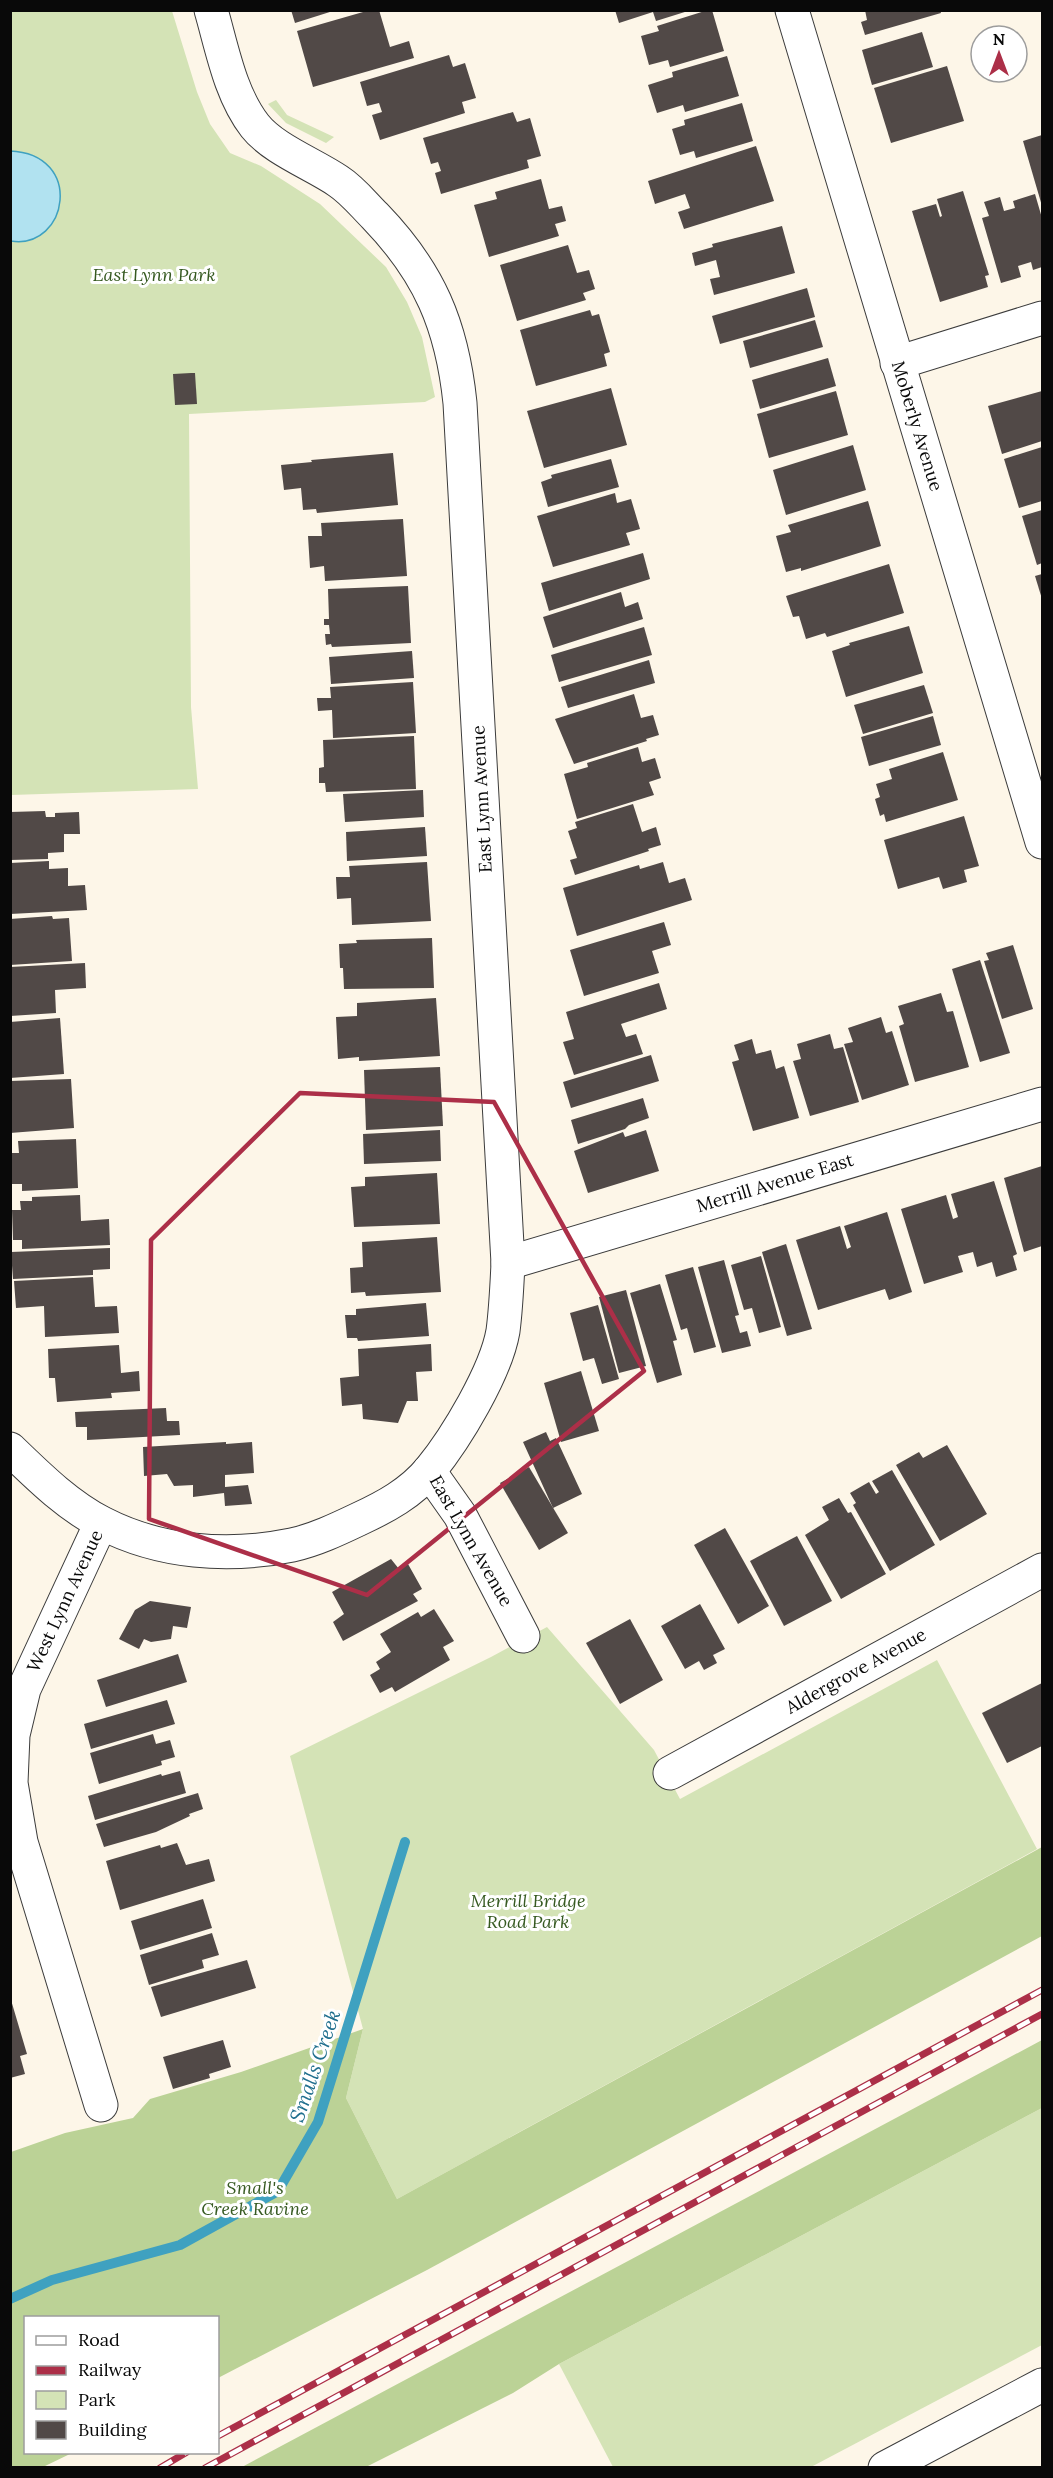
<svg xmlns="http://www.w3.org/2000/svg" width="1053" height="2478" viewBox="0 0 1053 2478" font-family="Lora,serif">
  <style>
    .green { fill: #d4e3b6 }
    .forest { fill: #bbd296 }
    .water { fill: #b1e2f0; stroke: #3fa1c0; stroke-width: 1.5 }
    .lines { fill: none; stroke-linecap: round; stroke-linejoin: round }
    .stream { stroke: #3fa1c0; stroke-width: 10 }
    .building { fill: #514947 }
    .street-casing { stroke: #3c3c3c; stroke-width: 35 }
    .street { stroke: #fff; stroke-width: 33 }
    .rail-casing { stroke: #ac2f48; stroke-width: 7 }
    .rail { stroke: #fff; stroke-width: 4.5; stroke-dasharray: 14; stroke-linecap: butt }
    .marked { fill: none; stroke: #ac2f48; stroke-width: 4.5; stroke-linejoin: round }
    .labels { text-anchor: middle; stroke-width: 6; stroke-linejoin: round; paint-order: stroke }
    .park-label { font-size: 18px; font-style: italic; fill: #365a21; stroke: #fff }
    .street-label { font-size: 18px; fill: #090909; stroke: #fff }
    .water-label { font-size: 20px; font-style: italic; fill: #206f8e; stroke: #fff }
  </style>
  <rect width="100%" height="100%" fill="#fdf6e8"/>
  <!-- green -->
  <g class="green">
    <polygon points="11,11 172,11 197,92 210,124 230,153 261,166 320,204 386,267 407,302 422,337 435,397 425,402 189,414 191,707 198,789 11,795"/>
    <polygon points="276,100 287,115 334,137 326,143 286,123 268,104"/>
    <polygon points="547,1627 654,1750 680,1799 937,1660 1037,1849 397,2199 346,2098 363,2029 290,1756 491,1657"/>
    <polygon points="1042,2108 1042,2345 811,2467 613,2467 559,2364"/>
  </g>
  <!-- forest -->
  <g class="forest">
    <polygon points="1042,1847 1042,1936 427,2270 218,2378 218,2318 26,2318 26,2452 72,2453 43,2467 11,2467 11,2152 65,2133 133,2118 150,2099 241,2072 363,2029 346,2098 397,2199"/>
    <polygon points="1042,2040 1042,2108 559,2364 513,2393 366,2467 242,2467"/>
  </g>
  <!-- water -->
  <path class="water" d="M10,151C85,154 68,250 11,241Z"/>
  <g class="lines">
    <!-- stream -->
    <polyline class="stream" points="10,2299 52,2280 180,2245 278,2191 318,2122 405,1842"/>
  </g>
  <!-- building -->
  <g class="building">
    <polygon points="291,10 333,10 333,11 295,23"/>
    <polygon points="370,10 379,10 390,47 409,41 414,58 313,87 297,31"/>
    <polygon points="615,10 688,10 688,11 656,21 653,12 619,23"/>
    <polygon points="708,10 712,10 724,51 670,67 668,60 649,65 641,36 659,31 657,26"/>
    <polygon points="865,10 940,10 941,13 865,35 861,22 867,20"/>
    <polygon points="922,32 933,67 872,85 862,50"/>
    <polygon points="449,55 453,67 465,63 476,98 462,102 465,113 380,140 372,115 382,112 379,103 367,106 360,82"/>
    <polygon points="727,56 739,96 685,112 683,105 657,113 648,85 673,77 672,72"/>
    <polygon points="947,66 964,121 891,143 874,88"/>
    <polygon points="742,103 753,141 696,158 694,151 680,155 672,129 685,125 684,120"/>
    <polygon points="513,112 517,122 530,118 541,156 527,160 529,168 441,194 435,173 441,171 438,162 431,164 423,138"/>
    <polygon points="1042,135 1042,206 1023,141"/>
    <polygon points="756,146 774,201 684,229 678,212 690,208 685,194 655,204 648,181"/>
    <polygon points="541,179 549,209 562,206 566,221 555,224 559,236 489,257 474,205 497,199 495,192"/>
    <polygon points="963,191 989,275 985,276 988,287 940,302 912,211 936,204 940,217 942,216 937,199"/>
    <polygon points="1035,194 1042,218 1042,267 1033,270 1031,262 1018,266 1021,277 1001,283 982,218 989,216 984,202 1000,197 1004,211 1015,208 1013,201"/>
    <polygon points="782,226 795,273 714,295 710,279 720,277 716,260 695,266 692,253 713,247 712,244"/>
    <polygon points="568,245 577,273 589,270 595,289 583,293 586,300 517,321 500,265"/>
    <polygon points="807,288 815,317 720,344 712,316"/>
    <polygon points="590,310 592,316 599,314 610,352 604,354 607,366 536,386 520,330"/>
    <polygon points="815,320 823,347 750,368 743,341"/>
    <polygon points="828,358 836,386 760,409 752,380"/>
    <polygon points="191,373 195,373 197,404 175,405 173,374"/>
    <polygon points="611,388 627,445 544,468 527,411"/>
    <polygon points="836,391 848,435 769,458 757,414"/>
    <polygon points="1042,391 1042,441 1002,454 988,406"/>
    <polygon points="853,445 866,490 786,515 773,470"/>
    <polygon points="1042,447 1042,501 1019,508 1004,459"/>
    <polygon points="393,453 398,505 317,513 316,509 303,510 301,488 284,490 281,465 312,462 311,460"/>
    <polygon points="611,459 619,487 548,507 541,482 552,478 551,475"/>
    <polygon points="615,493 617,503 631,499 640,529 626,533 630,545 553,567 537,516"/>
    <polygon points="868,501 881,546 801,571 801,568 786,572 776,536 791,532 788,525"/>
    <polygon points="1042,510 1042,563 1037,565 1022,516"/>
    <polygon points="403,519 407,576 325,581 324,566 310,568 308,536 322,536 321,523"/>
    <polygon points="643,553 650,579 549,611 541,583"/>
    <polygon points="889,564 904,613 827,637 825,633 806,639 799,616 793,617 786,596"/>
    <polygon points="1042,574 1042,599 1035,576"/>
    <polygon points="408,586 411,643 332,647 331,644 326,645 325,634 330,634 329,625 324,625 324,619 329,619 328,589"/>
    <polygon points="621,592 625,607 638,602 643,619 553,648 543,617"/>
    <polygon points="909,626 923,673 846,697 832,651 850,645 849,643"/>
    <polygon points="644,627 652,655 559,682 551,655"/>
    <polygon points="412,651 414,678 331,684 329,657"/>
    <polygon points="649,660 655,683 568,708 561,687"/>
    <polygon points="413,682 416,733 333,738 332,710 318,711 317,698 331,698 330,687"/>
    <polygon points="924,685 933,713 863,734 854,705"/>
    <polygon points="634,694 641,718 653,715 659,735 646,739 647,741 574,764 555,719"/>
    <polygon points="933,716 941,745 869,766 861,737"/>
    <polygon points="414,736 416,789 326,792 325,783 319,783 319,768 324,767 323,740"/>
    <polygon points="638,747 642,762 655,758 661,778 649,782 654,795 577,819 564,774 588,767 587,763"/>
    <polygon points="943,752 958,800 886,822 884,814 880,816 875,799 880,797 876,784 892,779 889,769"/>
    <polygon points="423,790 424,817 345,822 343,794"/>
    <polygon points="633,804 642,832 656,827 661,845 648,849 649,851 575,875 570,860 577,858 568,831 577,828 575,822"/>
    <polygon points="45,811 46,817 55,817 55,813 79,812 80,834 64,834 64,852 48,853 48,859 10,860 10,812"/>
    <polygon points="964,816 979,866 964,870 967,882 943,889 939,877 898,889 884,840"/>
    <polygon points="425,827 427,856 347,861 346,832"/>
    <polygon points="49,861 49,869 68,868 68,886 85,885 87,910 10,914 10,863"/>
    <polygon points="427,862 431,921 352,925 351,898 337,899 336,877 350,877 349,866"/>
    <polygon points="663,862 669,883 685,878 692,900 577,936 563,888 639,865 640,869"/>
    <polygon points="52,916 53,919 69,918 72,961 10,965 10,919"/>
    <polygon points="664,922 671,945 652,951 659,973 584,996 570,950"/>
    <polygon points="432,938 434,988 344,989 343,968 340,968 339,944 357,943 356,940"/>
    <polygon points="1013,945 1033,1009 1002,1019 984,961 989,960 986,953"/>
    <polygon points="980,960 1010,1053 980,1062 952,969"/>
    <polygon points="85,963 86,988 55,990 56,1013 10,1016 10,967"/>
    <polygon points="659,983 667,1009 621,1024 626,1037 636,1034 643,1054 574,1075 563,1042 574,1039 566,1012"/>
    <polygon points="941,993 947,1012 953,1011 969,1067 915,1082 899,1026 904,1024 898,1006"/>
    <polygon points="436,998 440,1056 359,1061 359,1057 338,1059 336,1017 357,1016 357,1003"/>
    <polygon points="881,1017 886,1033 892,1031 909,1085 862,1100 844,1044 853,1042 848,1028"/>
    <polygon points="60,1018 64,1074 10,1078 10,1022"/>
    <polygon points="830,1034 834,1049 843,1047 859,1102 810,1116 793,1061 801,1059 797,1044"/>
    <polygon points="752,1039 756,1054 771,1050 776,1069 784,1066 799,1118 753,1131 732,1062 739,1060 734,1045"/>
    <polygon points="651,1055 659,1081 571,1108 563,1082"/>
    <polygon points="440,1067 443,1126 366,1130 364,1070"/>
    <polygon points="71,1079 74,1128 10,1133 10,1081"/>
    <polygon points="643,1098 649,1118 629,1125 625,1129 578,1144 571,1120"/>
    <polygon points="440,1130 441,1161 364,1164 363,1134"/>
    <polygon points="646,1130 659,1171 588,1193 574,1151 623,1132 625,1137"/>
    <polygon points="76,1139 78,1188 22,1191 22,1184 11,1184 10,1153 19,1153 18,1141"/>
    <polygon points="1042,1166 1042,1246 1024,1252 1004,1178"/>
    <polygon points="437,1173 440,1224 354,1227 351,1187 365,1186 365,1177"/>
    <polygon points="994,1181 1017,1254 1013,1256 1017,1270 996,1277 992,1262 977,1267 973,1252 958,1256 963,1272 924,1284 901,1209 946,1195 953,1219 958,1217 951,1194"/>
    <polygon points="80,1195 81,1221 109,1219 110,1245 22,1249 22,1240 13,1240 12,1210 21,1210 20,1201 32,1201 32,1197"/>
    <polygon points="887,1212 912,1292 889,1300 885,1289 818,1310 796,1240 840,1226 847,1249 851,1247 844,1226"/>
    <polygon points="437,1237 441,1292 366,1296 365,1292 351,1293 350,1268 363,1267 362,1242"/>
    <polygon points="786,1244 812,1329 787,1336 762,1252"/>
    <polygon points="110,1248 110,1269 93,1270 93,1275 13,1279 11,1252"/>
    <polygon points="761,1256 781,1327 759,1333 752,1308 744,1310 731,1265"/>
    <polygon points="724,1260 739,1315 735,1316 740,1333 747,1331 751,1346 722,1353 698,1267"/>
    <polygon points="693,1267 716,1347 694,1353 687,1328 681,1330 665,1275"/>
    <polygon points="93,1277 95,1307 117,1306 119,1333 45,1337 44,1306 16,1308 14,1281"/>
    <polygon points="660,1284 677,1340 673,1341 682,1375 657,1383 630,1293"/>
    <polygon points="626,1290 646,1366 619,1373 599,1297"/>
    <polygon points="426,1303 429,1336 358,1341 357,1338 347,1338 345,1315 356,1315 356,1309"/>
    <polygon points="598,1305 619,1379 602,1384 594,1358 583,1361 570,1313"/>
    <polygon points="431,1344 432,1371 416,1372 418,1401 407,1401 398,1423 363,1419 362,1404 342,1406 340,1378 359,1376 358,1349"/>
    <polygon points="119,1345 121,1373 139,1371 140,1391 111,1393 112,1398 57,1402 55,1378 49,1378 48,1349"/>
    <polygon points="581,1371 599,1431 561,1442 544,1383"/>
    <polygon points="166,1408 167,1421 179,1421 180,1435 87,1440 87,1427 76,1427 75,1412"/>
    <polygon points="546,1432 550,1441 556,1438 582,1494 553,1508 523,1442"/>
    <polygon points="226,1442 226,1444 252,1442 254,1473 225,1475 225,1487 248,1485 252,1504 225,1506 224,1493 193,1497 193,1485 174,1486 167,1474 144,1476 143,1447"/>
    <polygon points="947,1445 987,1514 940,1541 896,1465 919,1452 923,1458"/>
    <polygon points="529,1467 568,1533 539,1550 500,1483"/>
    <polygon points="892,1470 935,1545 890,1571 853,1505 856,1503 850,1493 869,1482 876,1494 879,1492 872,1481"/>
    <polygon points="839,1498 848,1513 851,1512 886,1574 841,1599 805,1535 829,1520 822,1507"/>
    <polygon points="725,1528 769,1606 738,1624 694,1545"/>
    <polygon points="797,1536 832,1601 784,1626 750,1561"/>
    <polygon points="391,1559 399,1569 408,1564 422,1589 413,1594 418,1601 343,1641 333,1622 344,1614 332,1592"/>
    <polygon points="150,1601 191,1607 187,1628 173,1626 171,1639 151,1642 144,1639 139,1649 119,1639 135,1610"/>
    <polygon points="700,1604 725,1649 713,1655 717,1663 704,1670 699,1661 685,1669 661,1626"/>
    <polygon points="434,1609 454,1641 443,1647 450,1660 395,1692 392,1687 380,1693 370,1675 380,1669 376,1662 391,1652 380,1634 418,1612 421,1617"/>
    <polygon points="630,1619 663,1680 620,1704 586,1643"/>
    <polygon points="178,1654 187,1682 106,1707 97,1680"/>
    <polygon points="1042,1683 1042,1746 1007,1763 982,1713"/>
    <polygon points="167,1700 175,1724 91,1749 84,1724"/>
    <polygon points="153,1734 156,1744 170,1740 175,1757 161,1761 162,1765 99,1784 90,1753"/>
    <polygon points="180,1771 186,1793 95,1820 88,1796 161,1774 162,1776"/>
    <polygon points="198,1793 203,1809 189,1814 190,1816 156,1832 104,1847 96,1824"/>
    <polygon points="177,1843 186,1865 209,1859 215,1881 120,1910 106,1861 160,1845 161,1848"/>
    <polygon points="203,1899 212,1928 140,1950 131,1921"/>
    <polygon points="212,1933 219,1955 202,1960 204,1968 149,1985 140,1955"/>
    <polygon points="247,1960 256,1988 161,2017 151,1987"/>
    <polygon points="11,2000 27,2054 20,2056 25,2074 10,2078"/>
    <polygon points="223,2040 231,2067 209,2074 210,2078 173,2089 163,2057"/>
  </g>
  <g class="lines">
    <!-- street casing -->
    <g class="street-casing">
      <g id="street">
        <polyline points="792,10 1042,842"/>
        <polyline points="897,363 1042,318"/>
        <polyline points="508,1263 1042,1104"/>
        <path d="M10,1449C38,1476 67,1505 102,1523C160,1553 228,1558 292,1545C315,1540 338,1529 359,1519C385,1507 411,1493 430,1470C456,1438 496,1372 503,1331C506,1308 507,1285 508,1263L460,403C452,325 429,272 375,216C363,204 352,190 338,181C313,164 273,149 255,126C230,94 222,48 211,10"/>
        <polyline points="429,1471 460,1515 523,1636"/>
        <polyline points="670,1773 1042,1570"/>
        <polyline points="101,2105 21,1842 11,1783 13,1735 24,1689 101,1523"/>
        <polyline points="885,2468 1042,2385"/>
      </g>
    </g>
    <!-- street -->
    <use href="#street" class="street"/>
    <!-- rail casing -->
    <g class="rail-casing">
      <g id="rail">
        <polyline points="218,2436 1042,1990"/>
        <polyline points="160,2468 187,2452"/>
        <polyline points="205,2468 1042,2014"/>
      </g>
    </g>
    <!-- rail -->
    <use href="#rail" class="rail"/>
  </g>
  <!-- marked area -->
  <path class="marked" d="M300,1093L494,1102L644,1371L367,1595L149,1519L151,1240Z"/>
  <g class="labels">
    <!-- park labels -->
    <g class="park-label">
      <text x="154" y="281">East Lynn Park</text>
      <text x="528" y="1907">Merrill Bridge<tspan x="528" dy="21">Road Park</tspan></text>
      <text x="255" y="2194">Small's<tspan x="255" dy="21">Creek Ravine</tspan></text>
    </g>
    <!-- street labels -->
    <g class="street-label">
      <text transform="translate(917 426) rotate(73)" y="6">Moberly Avenue</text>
      <text transform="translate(482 799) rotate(-93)" y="6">East Lynn Avenue</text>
      <text transform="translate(775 1183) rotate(-17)" y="6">Merrill Avenue East</text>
      <text transform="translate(471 1541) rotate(60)" y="6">East Lynn Avenue</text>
      <text transform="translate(65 1601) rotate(-65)" y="6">West Lynn Avenue</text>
      <text transform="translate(856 1671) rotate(-29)" y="6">Aldergrove Avenue</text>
    </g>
    <!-- water labels -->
    <g class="water-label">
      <text transform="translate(315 2066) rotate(-71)" y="7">Smalls Creek</text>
    </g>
  </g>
  <!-- border -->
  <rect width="1053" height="2478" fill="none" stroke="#090909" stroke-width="24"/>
  <!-- legend -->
  <rect x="24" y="2316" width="195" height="138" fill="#ffffff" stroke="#9d9d9d" stroke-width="1.5"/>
  <rect x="36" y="2336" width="30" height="9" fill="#ffffff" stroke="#9d9d9d" stroke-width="1.5"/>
  <text x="78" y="2346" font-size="18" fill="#090909">Road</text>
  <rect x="36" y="2366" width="30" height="9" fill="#ac2f48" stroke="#9d9d9d" stroke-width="1.5"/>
  <text x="78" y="2376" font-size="18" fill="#090909">Railway</text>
  <rect x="36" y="2391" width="30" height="18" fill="#d4e3b6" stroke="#9d9d9d" stroke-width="1.5"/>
  <text x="78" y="2406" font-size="18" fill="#090909">Park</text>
  <rect x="36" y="2421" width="30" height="18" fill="#514947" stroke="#9d9d9d" stroke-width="1.5"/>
  <text x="78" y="2436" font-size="18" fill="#090909">Building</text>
  <!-- north arrow -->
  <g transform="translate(999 54)"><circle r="28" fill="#ffffff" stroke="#9d9d9d" stroke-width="1.5"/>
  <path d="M0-4.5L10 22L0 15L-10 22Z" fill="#ac2f48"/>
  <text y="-9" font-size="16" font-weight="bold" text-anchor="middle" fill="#090909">N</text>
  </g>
</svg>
